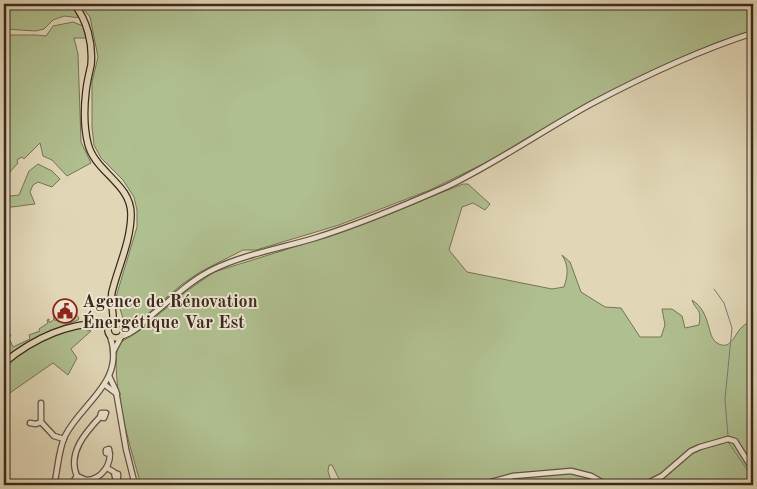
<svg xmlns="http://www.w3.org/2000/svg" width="757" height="489" viewBox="0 0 757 489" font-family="'Old Standard TT',serif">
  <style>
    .green { fill: #b0bf90; stroke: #767457 }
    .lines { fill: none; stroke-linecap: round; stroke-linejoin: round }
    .stream { stroke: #747e7c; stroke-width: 1 }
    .minor-casing { stroke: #645444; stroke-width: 7 }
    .major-casing { stroke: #3b291e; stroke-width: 8 }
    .minor { stroke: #ece5d0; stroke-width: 4.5 }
    .major { stroke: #e1d7b7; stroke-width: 5.5 }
    .labels { text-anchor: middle; stroke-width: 4; stroke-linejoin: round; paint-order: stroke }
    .poi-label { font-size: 18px; font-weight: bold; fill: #3b291e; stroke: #ece5d0; text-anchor: start }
  </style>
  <rect width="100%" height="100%" fill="#e1d7b7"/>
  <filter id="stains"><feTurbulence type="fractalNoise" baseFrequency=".004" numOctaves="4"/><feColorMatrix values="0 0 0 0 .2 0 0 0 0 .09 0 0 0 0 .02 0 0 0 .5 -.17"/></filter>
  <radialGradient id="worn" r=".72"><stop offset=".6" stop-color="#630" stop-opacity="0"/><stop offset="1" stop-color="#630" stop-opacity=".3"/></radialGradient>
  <!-- green -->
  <g class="green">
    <polygon points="4,4 70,4 81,18 64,16 53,20 44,29 36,31 4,29"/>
    <polygon points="79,4 753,4 753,30 715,43 595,100 493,159 430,190 339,225 256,250 243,250 200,272 181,285 139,321 130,326 123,318 116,297 137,227 137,210 134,197 123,180 101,158 94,145 92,127 92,82 98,57 90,17"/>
    <polygon points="73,22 83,26 86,38 74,38 78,54 81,142 91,163 67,176 52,160 43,156 40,143 24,159 22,157 18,159 17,161 18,163 9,173 4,160 4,35 36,35 46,36 53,26"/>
    <polygon points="38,164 52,171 60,179 52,187 38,182 33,185 30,192 35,204 4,208 4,190 11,196 19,195 29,171"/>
    <path d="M463,184H468L490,204L485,210L473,203L462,207L449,250L467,272L552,289L564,287C568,275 569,266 562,255L570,262L581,292L605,307L621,308L640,337H661L665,325L662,309H672L682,316L685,328L699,325C702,307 696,312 692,300C712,313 706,336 717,343C730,351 734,336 740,329C744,325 748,322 753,320V485H342L332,465H329L328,471L332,485H141C130,446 110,383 118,344L139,331L184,293L214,272L339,233Z"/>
    <polygon points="66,302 79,318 78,320 47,332 4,358 4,349 9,345 4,338 5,334 9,333 11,336 8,336 13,347 30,339 29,335 40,331 39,329 48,323 47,320 49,319 49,322 51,322 54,319 54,315 54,320 60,321 59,316 56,311 65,318 73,314 65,304"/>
    <path d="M81,328L91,331L71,349L77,358L68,375L53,363L4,397V366C26,348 52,332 81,328Z"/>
  </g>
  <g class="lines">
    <!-- stream -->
    <g class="stream">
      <polyline points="714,289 724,303 732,328 725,399 728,436"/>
      <polyline points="728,442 753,478"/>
    </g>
    <!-- minor casing -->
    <g class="minor-casing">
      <g id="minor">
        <polyline points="124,327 131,329 137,327"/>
        <path d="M123,336C135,332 144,322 153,314C173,298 191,280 214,269C245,254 282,248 315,238C360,224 403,206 446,187C496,163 542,131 591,104C642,77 697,51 753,33"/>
        <polyline points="114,350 121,337"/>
        <polyline points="109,376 116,391 126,449 135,485"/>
        <polyline points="105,385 117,394"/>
        <polyline points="41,403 41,422 54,436 64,439"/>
        <path d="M100,417L104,418L106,413H101L100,417C86,432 67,453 77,476L86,480C101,480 113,464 109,449L106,450V453L110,454"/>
        <polyline points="30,423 36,424 41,422"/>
        <polyline points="107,468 114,472 115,477 118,477 118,474 114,473"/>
        <path d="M54,485C58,470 58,451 65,436C82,402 126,382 110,336"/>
        <polyline points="71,485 77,476"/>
        <polyline points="480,485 513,476 571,471 591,476 607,485"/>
        <polyline points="644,485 662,476 691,451 700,447 728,439 735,441 753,470"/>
      </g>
    </g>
    <!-- major casing -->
    <g class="major-casing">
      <g id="major">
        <path d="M74,4C87,20 93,43 91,65C89,74 87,82 86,91C84,108 84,128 88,144C95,172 131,184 131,214C131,241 118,267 112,292C110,302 114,312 113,323"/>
        <circle cx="116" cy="330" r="8"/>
        <path d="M4,363C32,339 72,320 110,324"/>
      </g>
    </g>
    <!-- minor -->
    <use href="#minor" class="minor"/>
    <!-- major -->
    <use href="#major" class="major"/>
  </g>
  <!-- icons -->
  <defs>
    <g id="civic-ring" transform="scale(1.25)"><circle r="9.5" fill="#ece5d0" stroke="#8f2418" stroke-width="1.5"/><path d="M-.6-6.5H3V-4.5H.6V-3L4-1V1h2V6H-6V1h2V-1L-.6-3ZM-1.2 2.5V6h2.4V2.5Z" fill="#8f2418"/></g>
  </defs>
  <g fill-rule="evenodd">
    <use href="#civic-ring" x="65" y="311"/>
  </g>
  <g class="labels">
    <!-- poi labels -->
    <g class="poi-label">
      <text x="82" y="307">Agence de Rénovation<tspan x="82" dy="21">Énergétique Var Est</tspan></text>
    </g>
  </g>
  <!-- margin -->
  <rect width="757" height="489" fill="none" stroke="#e1d7b7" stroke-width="20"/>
  <rect x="5" y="5" width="747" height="479" fill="none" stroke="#3b291e" stroke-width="2.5"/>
  <rect x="10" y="10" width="737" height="469" fill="none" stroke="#3b291e"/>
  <rect width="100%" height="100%" filter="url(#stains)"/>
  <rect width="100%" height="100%" fill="url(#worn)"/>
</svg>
